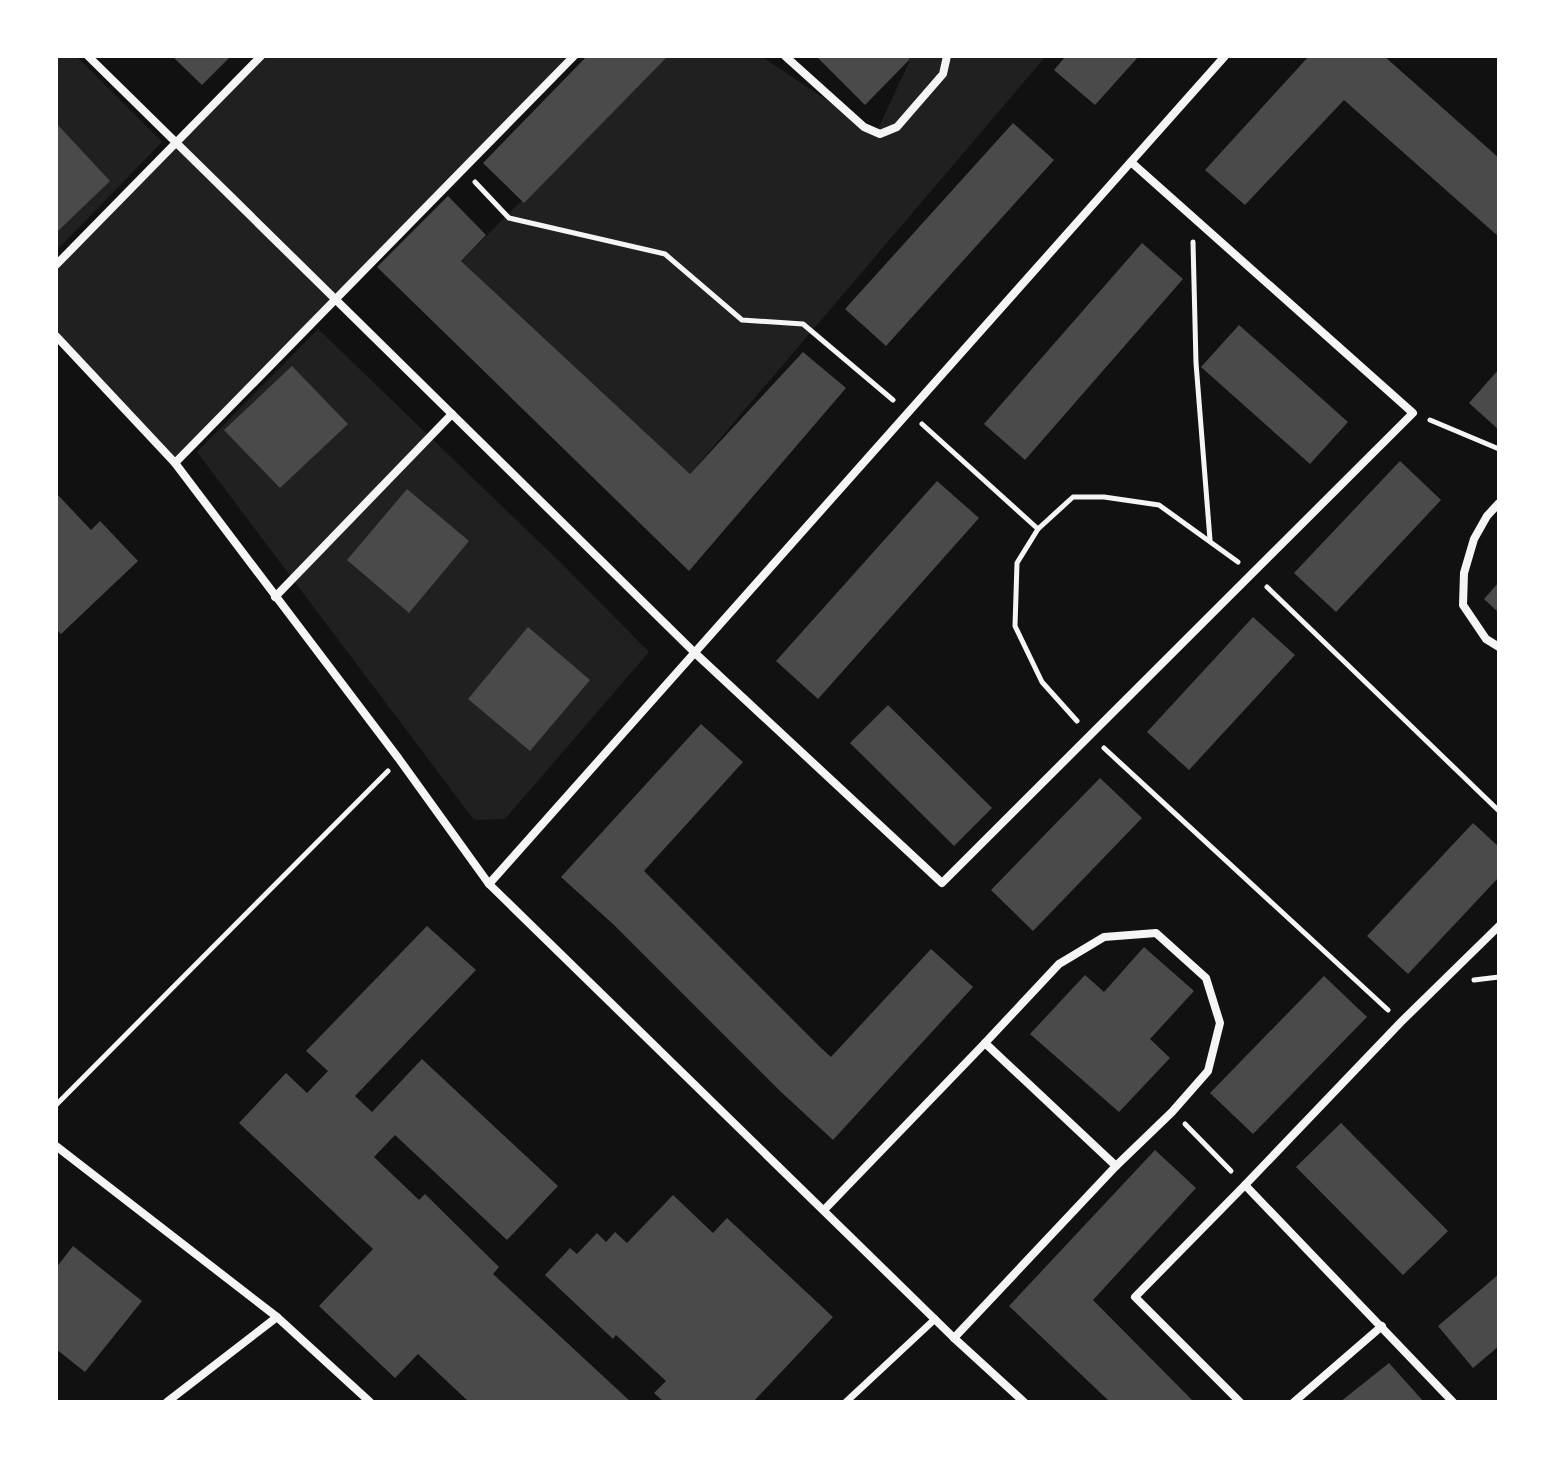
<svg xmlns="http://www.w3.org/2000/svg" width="1555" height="1458" viewBox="0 0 1555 1458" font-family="'Asap Condensed',sans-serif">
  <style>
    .green { fill: #202020 }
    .building { fill: #4a4a4a }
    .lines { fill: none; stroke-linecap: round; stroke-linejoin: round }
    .path { stroke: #f5f5f5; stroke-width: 5 }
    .pedestrian { stroke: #f5f5f5; stroke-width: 7 }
    .minor { stroke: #f5f5f5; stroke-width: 8 }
  </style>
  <rect width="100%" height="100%" fill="#111"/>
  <!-- green -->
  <g class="green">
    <polygon points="56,56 76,56 162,142 56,251"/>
    <polygon points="261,56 571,56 175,463 56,336 56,265"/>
    <polygon points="667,56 761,56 876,133 912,56 1046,56 690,474 461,261"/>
    <polygon points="318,329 562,564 649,652 505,819 474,820 197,452"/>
  </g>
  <!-- building -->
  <g class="building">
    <polygon points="172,56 231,56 202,85"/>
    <polygon points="587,56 668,56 524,203 483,163"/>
    <polygon points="816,56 907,56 910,59 865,105"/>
    <polygon points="1066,56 1139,56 1095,105 1054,70"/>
    <polygon points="1309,56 1384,56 1499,158 1499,237 1344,100 1245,205 1205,170"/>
    <polygon points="56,123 110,181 56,233"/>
    <polygon points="1013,123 1054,160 886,346 845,309"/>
    <polygon points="448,196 486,235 461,261 690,474 803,352 846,388 689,571 377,267"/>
    <polygon points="1142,243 1183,279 1025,460 984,424"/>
    <polygon points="1239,325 1348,422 1310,464 1201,367"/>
    <polygon points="292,366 348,424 280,488 224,430"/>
    <polygon points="1499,369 1499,430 1469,403"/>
    <polygon points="1400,461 1441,500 1336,612 1294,573"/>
    <polygon points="937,481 979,518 818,699 776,661"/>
    <polygon points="407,489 469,541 409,613 347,560"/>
    <polygon points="56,493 91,530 100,521 138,561 61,634 56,629"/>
    <polygon points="1499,582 1499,613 1484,599"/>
    <polygon points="1253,617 1295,655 1189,770 1147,732"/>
    <polygon points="528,627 590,680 530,751 468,699"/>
    <polygon points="888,705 992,808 954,846 850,743"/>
    <polygon points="701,724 743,762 644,871 820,1047 831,1057 931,949 973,987 833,1140 780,1091 614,925 561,877"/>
    <polygon points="1100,778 1142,818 1033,931 991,890"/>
    <polygon points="1473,823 1499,847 1499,877 1408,974 1367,936"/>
    <polygon points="427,926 476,970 355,1096 372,1112 422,1059 558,1186 507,1240 395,1135 374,1157 419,1200 425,1194 499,1267 493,1274 631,1402 469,1402 418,1354 395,1378 319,1306 373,1249 239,1123 286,1073 307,1093 328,1071 306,1051"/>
    <polygon points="1144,947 1194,991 1150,1039 1170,1058 1119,1112 1030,1034 1085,975 1104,992"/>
    <polygon points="1324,976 1367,1017 1253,1134 1210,1093"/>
    <polygon points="1341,1123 1448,1231 1403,1275 1296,1167"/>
    <polygon points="1155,1150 1196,1188 1093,1300 1194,1402 1110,1402 1009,1306"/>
    <polygon points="673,1195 713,1233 727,1218 833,1317 753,1402 664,1402 654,1393 666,1381 616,1335 613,1339 545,1275 570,1248 577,1254 597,1233 606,1242 615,1232 627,1243"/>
    <polygon points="73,1246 142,1301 85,1372 56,1349 56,1268"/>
    <polygon points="1499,1274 1499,1346 1473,1368 1438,1326"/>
    <polygon points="1389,1363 1424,1402 1340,1402"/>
  </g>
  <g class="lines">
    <!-- path -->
    <g class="path">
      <polyline points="475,182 509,218 665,254 742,320 803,324 893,400"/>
      <polyline points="1193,242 1196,363 1210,540"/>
      <polyline points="1430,420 1499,449"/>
      <polyline points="922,424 1038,529 1017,563 1015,626 1042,682 1077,721"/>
      <polyline points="1038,529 1073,497 1104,497 1159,505 1238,562"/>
      <polyline points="1267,587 1499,811"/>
      <polyline points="1104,748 1388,1010"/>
      <polyline points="1474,980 1499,977"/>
      <polyline points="56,1105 388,771"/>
      <polyline points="1185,1124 1231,1171"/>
    </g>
    <!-- pedestrian -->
    <polyline class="pedestrian" points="846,1402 935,1319"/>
    <!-- minor -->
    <g class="minor">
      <polyline points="88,56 695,653 942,883 1413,413 1131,162"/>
      <polyline points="785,56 864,127 880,134 897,127 943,74 947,56"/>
      <polyline points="56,265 261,56"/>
      <polyline points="56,336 175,463 399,759 489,884 954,1338 1024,1402"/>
      <polyline points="175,463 574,56"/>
      <polyline points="1499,503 1487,516 1474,539 1464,573 1463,605 1486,639 1499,647"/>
      <polyline points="275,597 452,414"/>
      <polyline points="489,884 1225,56"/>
      <polyline points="985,1043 1116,1166"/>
      <polyline points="56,1146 277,1317 370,1402"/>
      <polyline points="1245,1185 1401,1022 1499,926"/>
      <polyline points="824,1210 985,1043 1059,964 1104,937 1156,933 1206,978 1220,1023 1208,1071 1172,1112 1116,1166 954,1338"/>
      <polyline points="167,1402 277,1317"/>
      <polyline points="1240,1402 1135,1297 1245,1185 1453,1402"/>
      <polyline points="1294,1402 1382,1326"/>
    </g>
  </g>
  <!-- border -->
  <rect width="1555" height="1458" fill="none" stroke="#ffffff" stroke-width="116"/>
</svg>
